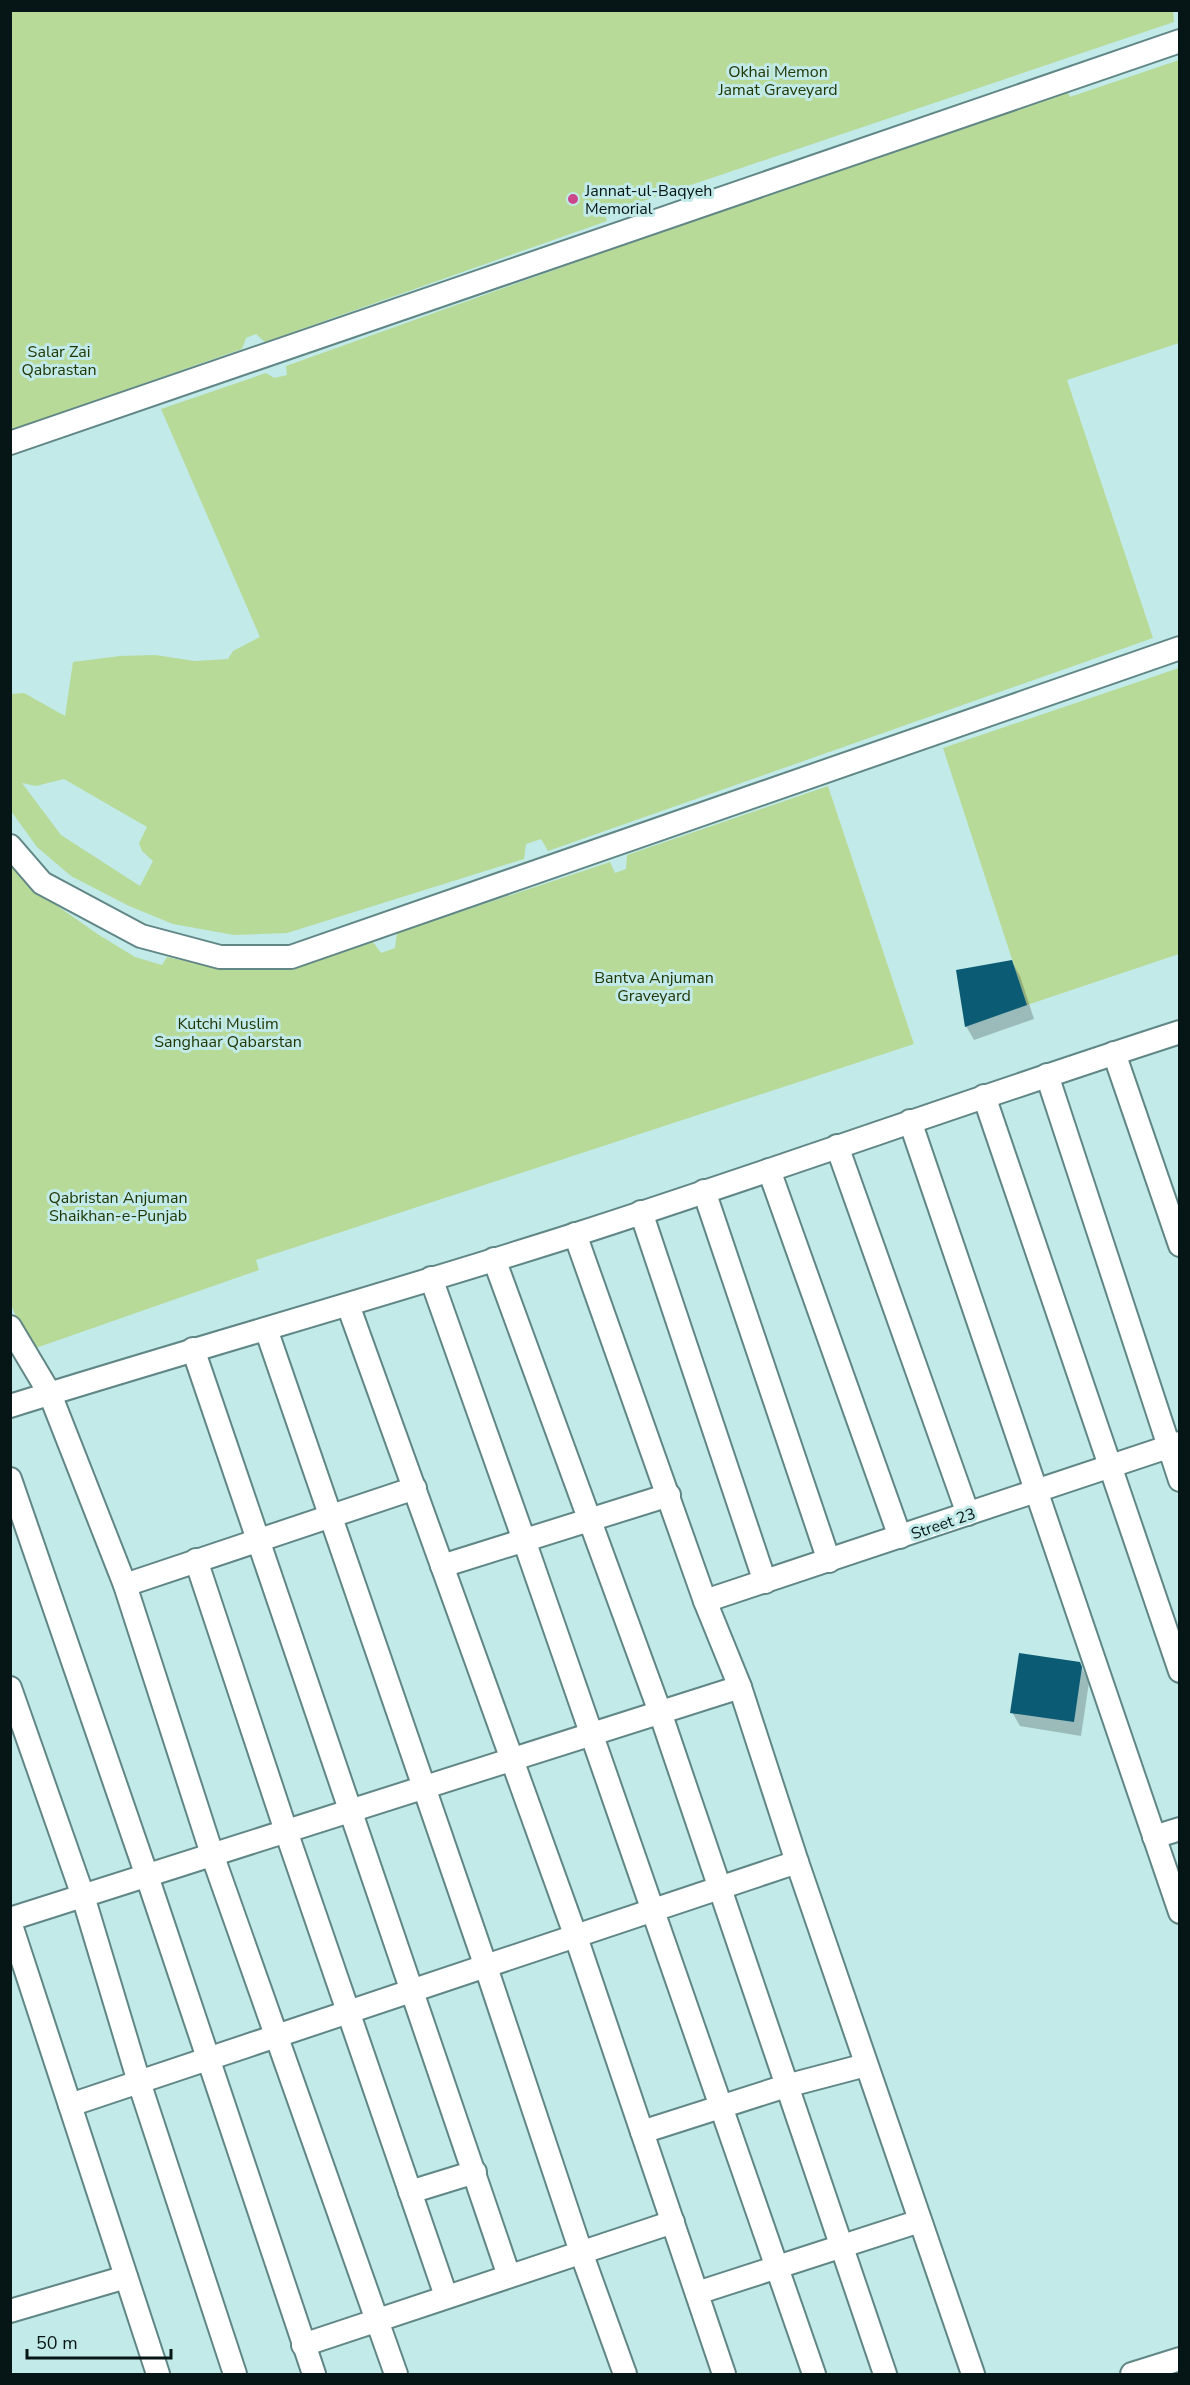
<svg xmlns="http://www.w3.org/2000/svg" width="1190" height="2385" viewBox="0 0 1190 2385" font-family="'Nunito Sans',sans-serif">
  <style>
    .green { fill: #b8da98; fill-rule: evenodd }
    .shadow { fill: #0003 }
    .building { fill: #0c5b74 }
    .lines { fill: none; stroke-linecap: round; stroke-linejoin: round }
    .minor-casing { stroke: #608685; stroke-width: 26 }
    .minor { stroke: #fff; stroke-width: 22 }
    .poi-dot { fill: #cb468a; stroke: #c1eae8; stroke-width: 2 }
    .labels { text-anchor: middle; stroke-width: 6; stroke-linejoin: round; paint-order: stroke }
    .park-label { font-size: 16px; fill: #223705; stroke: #c1eae8 }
    .poi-label { font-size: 16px; fill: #061515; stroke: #c1eae8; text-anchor: start }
    .street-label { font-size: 16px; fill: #061515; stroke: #c1eae8 }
  </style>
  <rect width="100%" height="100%" fill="#c1eae8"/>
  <!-- green -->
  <g class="green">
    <polygon points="1173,10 1174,22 605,214 607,221 265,342 256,334 246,338 242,349 11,430 11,11"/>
    <path d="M1179,60V343L1067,380L1153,638L548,851L541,839L526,844L524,859L287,933L234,935L173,924L129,906L71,876L37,847L11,811V694L24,693L65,716L73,662L120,656L155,655L195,661L228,659L233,651L260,637L161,409L266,373L274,378L287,375L286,366L618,247L1068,93L1070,97ZM64,779L147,827L139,843L142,851L153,861L140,886L61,835L22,783L36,786Z"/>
    <polygon points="1179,668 1179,954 1027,1005 943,748"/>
    <polygon points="828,786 914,1044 256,1260 259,1270 30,1350 10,1302 10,864 43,896 99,935 135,957 162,965 167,957 227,970 300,967 373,942 381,953 395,948 397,933 610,862 615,873 626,869 627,855"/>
  </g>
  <!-- shadow -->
  <g class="shadow">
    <polygon points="1012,962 1020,976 1034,1019 974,1040 966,1026"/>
    <polygon points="1079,1663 1089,1682 1081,1736 1020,1726 1012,1712"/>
  </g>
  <!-- building -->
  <g class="building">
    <polygon points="1012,960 1027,1005 965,1027 956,970"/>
    <polygon points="1019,1653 1080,1662 1082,1667 1074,1722 1010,1713"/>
  </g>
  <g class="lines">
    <!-- minor casing -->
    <g class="minor-casing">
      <g id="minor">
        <polyline points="10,443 1180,41"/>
        <polyline points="10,846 42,883 141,936 220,957 291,957 1180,648"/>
        <polyline points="1114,1053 1180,1245"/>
        <polyline points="1047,1075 1180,1480"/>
        <polyline points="984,1096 1180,1671"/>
        <polyline points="910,1121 1180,1912"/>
        <polyline points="837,1146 968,1514"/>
        <polyline points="769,1170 900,1537"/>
        <polyline points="704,1191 829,1561"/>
        <polyline points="641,1212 765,1582"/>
        <polyline points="575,1234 705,1601 740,1687 797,1862 973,2374"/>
        <polyline points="494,1259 660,1712 885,2374"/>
        <polyline points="431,1278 524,1540 814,2374"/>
        <polyline points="348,1305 576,1937 724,2374"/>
        <polyline points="10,1327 50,1394 125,1585 212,1854 396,2374"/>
        <polyline points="266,1329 486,1967 581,2252 625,2374"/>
        <polyline points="193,1349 509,2276"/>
        <path d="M10,1406C199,1347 389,1294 577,1234C779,1169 978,1097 1180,1032"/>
        <polyline points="10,1479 147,1876 314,2374"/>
        <polyline points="196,1560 286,1831 446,2296"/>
        <polyline points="442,1566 669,1495"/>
        <polyline points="125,1585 415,1488"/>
        <polyline points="705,1601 1180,1443"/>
        <polyline points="10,1688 83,1896 139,2082 235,2374"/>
        <polyline points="1154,1837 1180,1829"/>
        <polyline points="10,1919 740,1687"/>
        <polyline points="10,1922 158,2374"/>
        <polyline points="70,2105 797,1862"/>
        <polyline points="642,2132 786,2086 866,2065"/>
        <polyline points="410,2192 475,2172"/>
        <polyline points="697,2293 920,2221"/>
        <polyline points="10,2311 126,2277"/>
        <polyline points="303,2345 673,2222"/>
        <polyline points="1132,2374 1180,2359"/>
      </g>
    </g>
    <!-- minor -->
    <use href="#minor" class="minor"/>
  </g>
  <!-- markers -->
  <circle class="poi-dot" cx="573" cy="199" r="6"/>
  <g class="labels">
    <!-- park labels -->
    <g class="park-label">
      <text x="778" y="77">Okhai Memon<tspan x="778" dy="18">Jamat Graveyard</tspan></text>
      <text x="59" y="357">Salar Zai<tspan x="59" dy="18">Qabrastan</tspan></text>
      <text x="654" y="983">Bantva Anjuman<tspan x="654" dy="18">Graveyard</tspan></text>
      <text x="228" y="1029">Kutchi Muslim<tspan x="228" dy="18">Sanghaar Qabarstan</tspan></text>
      <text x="118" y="1203">Qabristan Anjuman<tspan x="118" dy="18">Shaikhan-e-Punjab</tspan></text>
    </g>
    <!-- poi labels -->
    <g class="poi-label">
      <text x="585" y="196">Jannat-ul-Baqyeh<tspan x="585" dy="18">Memorial</tspan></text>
    </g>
    <!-- street labels -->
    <g class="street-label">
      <text transform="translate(943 1523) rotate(-19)" y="6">Street 23</text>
    </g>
  </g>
  <!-- border -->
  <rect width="1190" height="2385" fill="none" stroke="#061515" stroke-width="24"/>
  <!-- scale -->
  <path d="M27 2349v9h144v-9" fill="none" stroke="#061515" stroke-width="3"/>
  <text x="36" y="2349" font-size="18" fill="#061515" stroke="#c1eae8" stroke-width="4.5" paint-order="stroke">50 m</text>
</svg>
